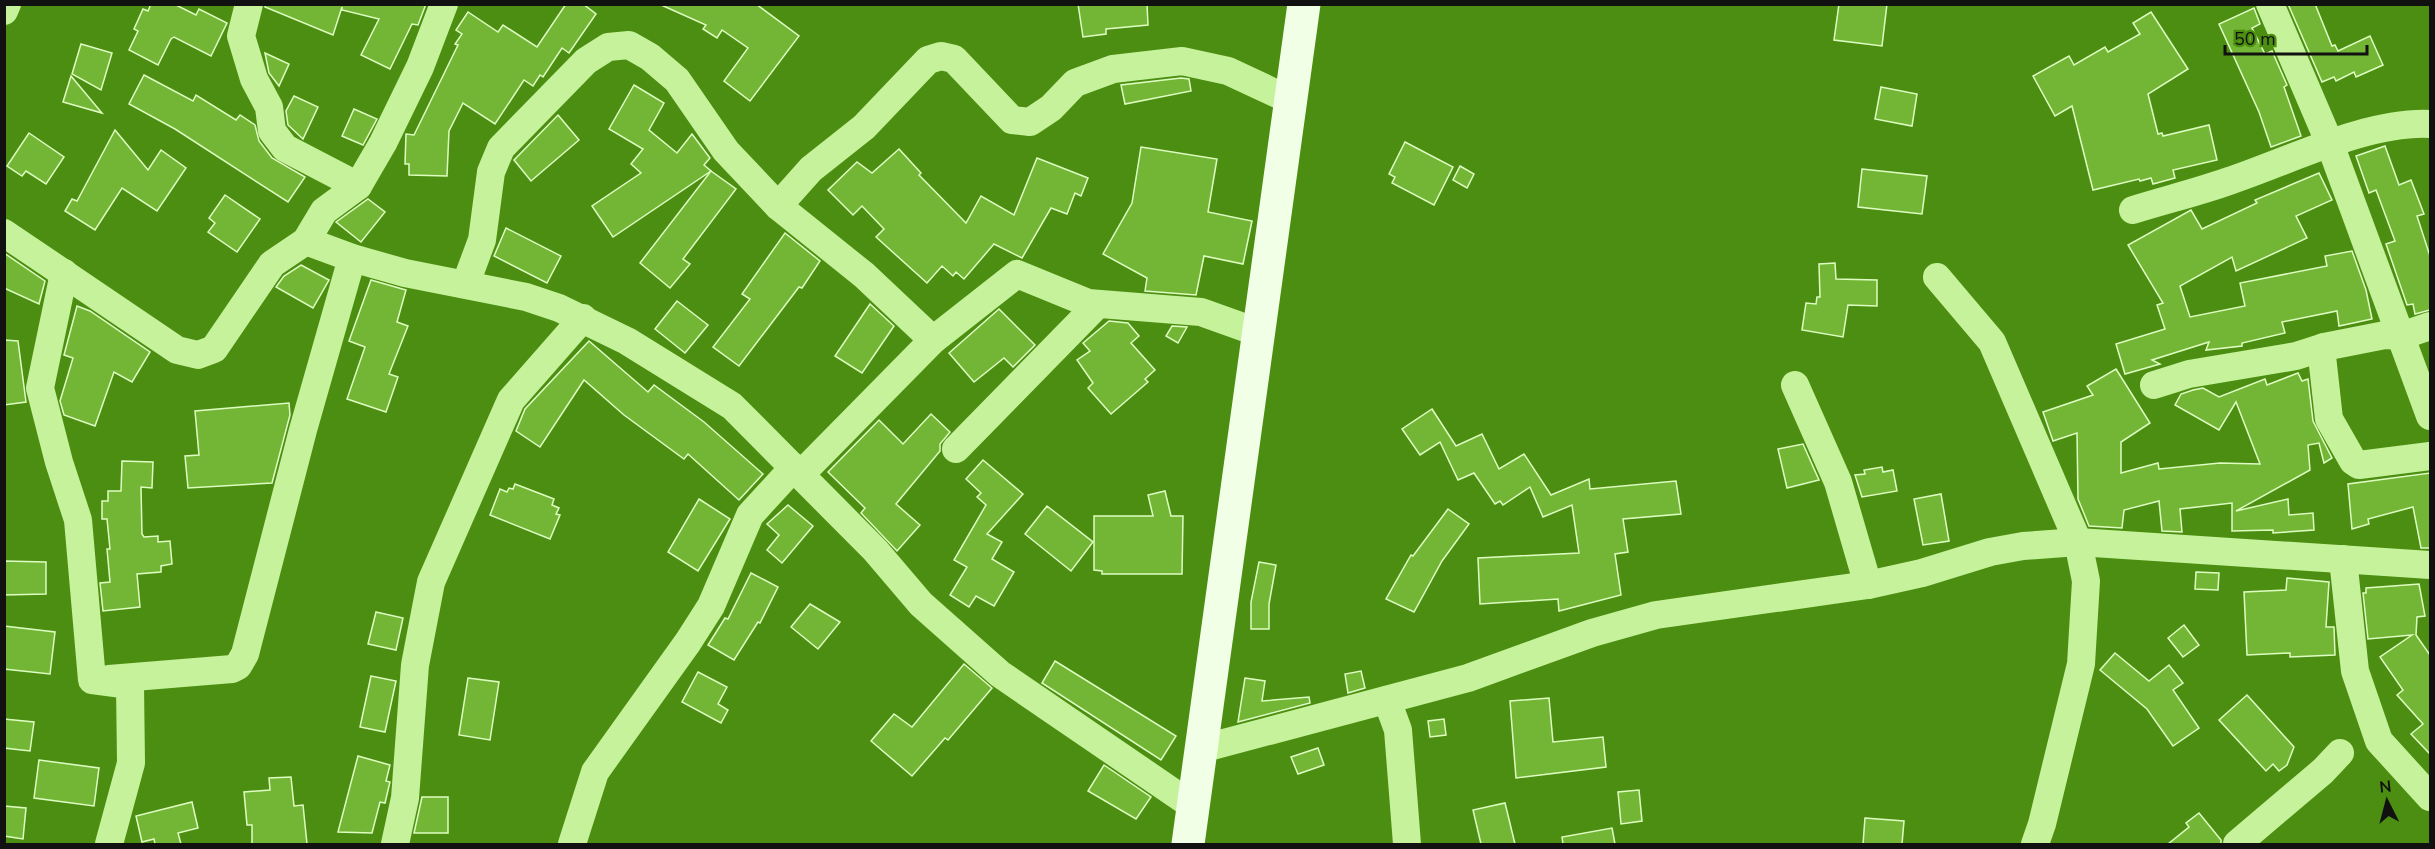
<svg xmlns="http://www.w3.org/2000/svg" width="2435" height="849" viewBox="0 0 2435 849" font-family="'Nunito Sans',sans-serif">
  <style>
    .building { fill: #73b635; stroke: #defdc2; stroke-width: 1.5 }
    .lines { fill: none; stroke-linecap: round; stroke-linejoin: round }
    .minor { stroke: #c5f29b; stroke-width: 28 }
    .major { stroke: #f0ffe5; stroke-width: 33 }
  </style>
  <rect width="100%" height="100%" fill="#4c8e11"/>
  <!-- building -->
  <g class="building">
    <polygon points="151,4 174,4 196,15 199,9 227,23 211,56 174,37 171,39 158,65 129,50 138,31 134,29 143,9 148,11"/>
    <polygon points="265,4 426,4 418,25 412,24 390,69 361,55 379,19 342,10 342,7 333,35 265,7"/>
    <polygon points="566,4 583,4 596,14 569,53 562,48 543,77 540,75 533,86 524,80 495,124 463,103 449,131 447,176 409,175 409,164 405,164 406,134 414,135 458,45 455,44 462,34 456,30 468,12 498,32 503,25 537,47"/>
    <polygon points="659,4 756,4 799,36 750,101 724,81 748,48 722,30 717,38 703,29 706,25"/>
    <polygon points="1078,4 1147,4 1148,25 1106,29 1106,34 1083,37"/>
    <polygon points="1839,4 1887,4 1882,46 1834,40"/>
    <polygon points="2288,4 2315,4 2332,46 2335,45 2338,51 2370,36 2383,65 2356,77 2354,72 2336,81 2334,77 2322,82"/>
    <polygon points="2254,8 2260,24 2252,28 2265,54 2272,51 2287,85 2284,87 2301,136 2271,147 2259,112 2219,24"/>
    <polygon points="2151,12 2188,69 2148,94 2158,134 2162,133 2163,136 2209,125 2217,160 2173,170 2175,178 2153,184 2151,178 2140,181 2139,179 2093,190 2072,106 2055,116 2033,76 2069,56 2074,65 2105,47 2108,52 2140,34 2133,23"/>
    <polygon points="81,44 112,53 101,90 72,74"/>
    <polygon points="265,53 289,64 279,86 269,73"/>
    <polygon points="144,75 193,101 196,95 236,120 240,115 255,125 259,141 272,158 305,177 288,202 175,129 129,104"/>
    <polygon points="71,76 102,113 63,102"/>
    <polygon points="1181,78 1189,79 1191,91 1125,104 1121,85"/>
    <polygon points="634,85 664,103 649,130 677,153 692,134 710,158 704,165 711,171 613,237 592,206 641,173 631,164 643,149 609,129"/>
    <polygon points="1881,87 1917,94 1912,126 1875,119"/>
    <polygon points="294,96 318,107 303,139 288,125 286,111"/>
    <polygon points="354,109 377,119 363,145 342,136"/>
    <polygon points="558,115 579,140 531,181 514,160"/>
    <polygon points="115,130 148,170 161,150 186,168 157,211 122,188 95,230 65,211 72,199 77,201"/>
    <polygon points="29,133 64,157 46,184 26,171 22,176 7,166"/>
    <polygon points="1405,142 1453,167 1434,205 1392,183 1395,177 1389,174"/>
    <polygon points="2385,146 2399,185 2411,180 2424,214 2417,216 2430,256 2430,310 2415,314 2413,304 2407,305 2386,244 2395,241 2376,190 2369,193 2356,156"/>
    <polygon points="1141,147 1217,159 1208,212 1252,221 1243,264 1204,256 1196,295 1145,291 1147,278 1103,254 1132,203"/>
    <polygon points="899,149 921,173 919,175 966,223 981,196 1014,215 1037,158 1088,178 1081,196 1075,193 1067,214 1051,208 1022,258 994,244 964,279 956,272 953,276 942,266 927,283 876,237 884,229 862,206 853,215 828,190 857,162 872,173"/>
    <polygon points="1460,166 1474,174 1467,188 1453,180"/>
    <polygon points="1862,169 1927,176 1922,214 1858,207"/>
    <polygon points="711,171 736,189 683,259 690,264 670,288 640,263"/>
    <polygon points="2319,173 2332,200 2296,216 2307,238 2236,271 2232,257 2180,286 2190,317 2245,306 2240,283 2327,266 2325,256 2352,251 2366,290 2372,319 2339,326 2337,311 2282,322 2285,333 2242,343 2242,346 2206,350 2209,342 2152,360 2160,364 2125,374 2116,344 2165,329 2157,305 2163,303 2128,245 2191,210 2202,229 2257,203 2255,200"/>
    <polygon points="225,195 260,219 237,252 208,232 215,223 209,218"/>
    <polygon points="368,199 385,212 361,242 336,222"/>
    <polygon points="506,228 561,256 547,283 494,256"/>
    <polygon points="785,233 820,261 802,288 799,287 739,366 713,347 750,299 742,294"/>
    <polygon points="4,253 45,281 39,304 4,288"/>
    <polygon points="1835,263 1836,279 1877,280 1877,306 1848,305 1843,337 1802,330 1806,303 1816,304 1817,297 1820,297 1819,264"/>
    <polygon points="301,265 329,280 313,308 276,287 284,276"/>
    <polygon points="371,280 406,290 397,322 408,326 389,374 398,377 386,412 347,399 365,347 349,341"/>
    <polygon points="677,301 708,325 685,353 655,329"/>
    <polygon points="870,304 894,326 862,373 835,356"/>
    <polygon points="77,306 90,311 150,352 132,382 114,372 95,426 64,415 60,401 73,358 64,355"/>
    <polygon points="999,309 1035,345 1013,367 1004,358 974,382 949,353"/>
    <polygon points="1109,321 1128,323 1139,336 1131,343 1155,370 1145,379 1148,382 1111,414 1088,388 1093,383 1077,360 1090,351 1083,343"/>
    <polygon points="1172,326 1187,327 1178,343 1166,336"/>
    <polygon points="4,340 18,341 26,402 4,405"/>
    <polygon points="589,341 648,392 654,385 704,422 763,474 739,500 688,454 684,459 624,415 584,380 540,447 516,431 525,409"/>
    <polygon points="2116,369 2150,423 2121,442 2121,473 2158,463 2159,469 2220,463 2260,464 2236,402 2219,430 2175,405 2181,394 2193,390 2203,388 2219,397 2265,379 2267,385 2298,373 2302,381 2308,379 2313,421 2332,458 2324,463 2319,443 2308,445 2310,470 2236,511 2288,499 2289,515 2313,513 2314,530 2273,533 2273,530 2232,531 2232,503 2180,509 2182,532 2162,531 2159,501 2124,510 2122,528 2089,526 2078,499 2077,433 2053,441 2043,412 2093,395 2087,386"/>
    <polygon points="289,403 290,415 272,483 188,488 185,456 199,455 195,411"/>
    <polygon points="1432,409 1456,446 1482,434 1499,469 1524,454 1551,495 1589,479 1590,489 1676,481 1681,514 1623,519 1628,552 1615,554 1621,595 1559,611 1558,599 1480,604 1478,558 1579,553 1572,505 1543,517 1530,487 1503,505 1500,501 1495,504 1474,473 1458,480 1440,442 1420,455 1402,429"/>
    <polygon points="931,414 950,432 940,444 940,451 896,504 920,525 897,551 861,513 865,508 828,472 879,420 903,444"/>
    <polygon points="1803,444 1819,480 1787,488 1778,449"/>
    <polygon points="983,460 1023,494 987,534 1002,542 992,559 1014,572 994,606 976,596 969,607 950,595 967,567 954,560 986,505 977,497 981,493 966,479"/>
    <polygon points="122,461 153,462 152,488 141,487 142,534 144,537 158,536 158,542 170,541 172,564 161,566 161,572 137,574 140,607 103,611 100,583 110,582 107,549 110,549 107,519 102,519 102,501 108,501 108,491 121,491"/>
    <polygon points="1882,467 1883,472 1893,470 1897,491 1862,497 1855,475 1865,474 1864,470"/>
    <polygon points="2430,473 2430,548 2421,548 2413,507 2368,519 2369,524 2352,529 2348,484"/>
    <polygon points="515,484 554,499 552,505 559,508 556,514 560,515 550,539 490,515 500,489 507,492 509,488 513,489"/>
    <polygon points="1165,491 1171,516 1183,516 1182,574 1102,574 1102,571 1094,570 1094,516 1153,516 1148,495"/>
    <polygon points="1941,494 1949,541 1923,545 1914,499"/>
    <polygon points="699,499 730,519 698,571 668,552"/>
    <polygon points="788,505 813,526 782,563 767,550 779,535 767,524"/>
    <polygon points="1047,506 1093,542 1071,571 1025,534"/>
    <polygon points="1448,509 1469,524 1442,561 1414,612 1386,599 1411,555 1413,556"/>
    <polygon points="4,561 46,562 46,594 4,595"/>
    <polygon points="1259,562 1276,565 1269,604 1269,629 1251,629 1251,602"/>
    <polygon points="2196,572 2219,573 2218,590 2195,589"/>
    <polygon points="751,573 778,587 760,623 758,622 734,660 708,645 725,618 728,619"/>
    <polygon points="2287,578 2329,582 2326,627 2334,627 2335,655 2290,657 2290,653 2247,655 2244,592 2286,590"/>
    <polygon points="2419,584 2425,616 2417,617 2416,635 2430,655 2430,754 2411,734 2423,724 2397,695 2403,690 2380,657 2412,635 2368,639 2363,593 2366,593 2366,588"/>
    <polygon points="810,604 840,622 818,649 791,627"/>
    <polygon points="376,612 403,618 396,650 368,644"/>
    <polygon points="2184,625 2199,645 2183,657 2168,638"/>
    <polygon points="4,626 55,632 50,674 4,669"/>
    <polygon points="2115,653 2149,681 2169,665 2183,683 2173,690 2199,728 2173,746 2147,709 2100,670"/>
    <polygon points="1055,661 1176,736 1161,760 1042,683"/>
    <polygon points="964,664 992,688 948,740 945,738 912,776 871,741 894,714 912,727"/>
    <polygon points="1361,671 1365,688 1348,693 1345,674"/>
    <polygon points="698,672 727,687 718,704 728,710 721,723 682,702"/>
    <polygon points="371,676 396,681 385,732 360,727"/>
    <polygon points="468,678 499,682 490,740 459,735"/>
    <polygon points="1245,678 1265,681 1262,701 1309,697 1310,703 1238,722"/>
    <polygon points="2247,695 2294,747 2287,765 2279,771 2273,764 2266,771 2219,720"/>
    <polygon points="1549,698 1553,742 1603,737 1606,767 1516,778 1510,701"/>
    <polygon points="4,719 34,722 30,751 4,748"/>
    <polygon points="1444,719 1446,735 1430,737 1428,721"/>
    <polygon points="1318,748 1324,765 1298,774 1291,757"/>
    <polygon points="358,756 390,765 386,781 390,782 389,786 385,803 380,802 372,833 338,832"/>
    <polygon points="39,760 99,768 94,806 34,798"/>
    <polygon points="1104,765 1151,797 1136,819 1088,791"/>
    <polygon points="291,777 294,806 303,805 307,844 252,844 252,825 247,825 244,792 270,790 269,778"/>
    <polygon points="1639,790 1642,821 1621,824 1618,792"/>
    <polygon points="422,797 448,797 448,833 414,833"/>
    <polygon points="192,802 198,828 178,833 181,844 155,844 154,839 142,842 136,816"/>
    <polygon points="1505,803 1515,844 1481,844 1473,810"/>
    <polygon points="4,806 26,808 23,839 4,836"/>
    <polygon points="2199,813 2221,840 2221,844 2168,844 2189,827 2186,823"/>
    <polygon points="1865,818 1904,821 1902,844 1863,844"/>
    <polygon points="1612,828 1615,844 1563,844 1562,837"/>
  </g>
  <g class="lines">
    <!-- minor -->
    <g class="minor">
      <polyline points="249,4 241,36 254,79 269,107 272,131 285,148 358,186"/>
      <polyline points="2270,4 2330,144 2430,416"/>
      <polyline points="4,11 7,4"/>
      <polyline points="778,206 811,169 864,127 928,60 941,56 954,59 1012,120 1030,122 1051,108 1075,83 1113,69 1182,61 1228,71 1290,100"/>
      <path d="M2133,210C2165,200 2198,192 2229,181C2289,161 2367,121 2430,124"/>
      <polyline points="4,233 177,350 198,355 214,349 272,264 306,241 324,211 358,186 383,143 420,67 444,4"/>
      <polyline points="306,241 352,258 405,273 526,297 559,308 627,341 732,406 875,550 921,604 1000,674 1193,806"/>
      <polyline points="64,273 40,388 59,462 78,520 92,680 130,685 131,763 109,844"/>
      <polyline points="1937,277 1992,342 2078,542 2086,581 2081,664 2042,824 2035,844"/>
      <polyline points="466,283 482,240 491,172 501,148 586,61 608,47 629,45 650,57 677,80 726,151 778,206 864,275 933,340"/>
      <polyline points="2430,326 2401,336 2385,335 2324,347 2322,356 2329,419 2353,461 2359,465 2430,456"/>
      <polyline points="1795,385 1838,482 1868,585"/>
      <polyline points="2154,385 2189,374 2296,356 2324,347"/>
      <polyline points="956,449 1098,304"/>
      <polyline points="801,474 933,340 1017,274 1088,303 1201,312 1257,332"/>
      <polyline points="2343,559 2355,671 2379,741 2430,797"/>
      <polyline points="109,679 232,669 238,666 245,654 303,430 352,258"/>
      <polyline points="1387,700 1398,730 1407,844"/>
      <polyline points="1201,749 1468,678 1592,633 1656,615 1868,585 1922,573 1990,552 2023,546 2078,542 2430,565"/>
      <polyline points="395,844 405,798 415,665 431,582 511,400 583,318"/>
      <polyline points="572,844 595,772 688,642 711,606 750,515 794,467"/>
      <polyline points="2237,844 2323,771 2340,753"/>
    </g>
    <!-- major -->
    <polyline class="major" points="1188,844 1304,4"/>
  </g>
  <!-- border -->
  <rect width="2435" height="849" fill="none" stroke="#111111" stroke-width="12"/>
  <!-- north arrow -->
  <g transform="translate(2387 801) rotate(354)" stroke="#4c8e11" stroke-width="4.5" paint-order="stroke">
  <path d="M0-4.5L10 22L0 15L-10 22Z" fill="#111111"/>
  <text y="-9" font-size="16" font-weight="bold" text-anchor="middle" fill="#111111">N</text>
  </g>
  <!-- scale -->
  <path d="M2225 45v9h142v-9" fill="none" stroke="#111111" stroke-width="3"/>
  <text x="2234" y="45" font-size="18" fill="#111111" stroke="#4c8e11" stroke-width="4.5" paint-order="stroke">50 m</text>
</svg>
